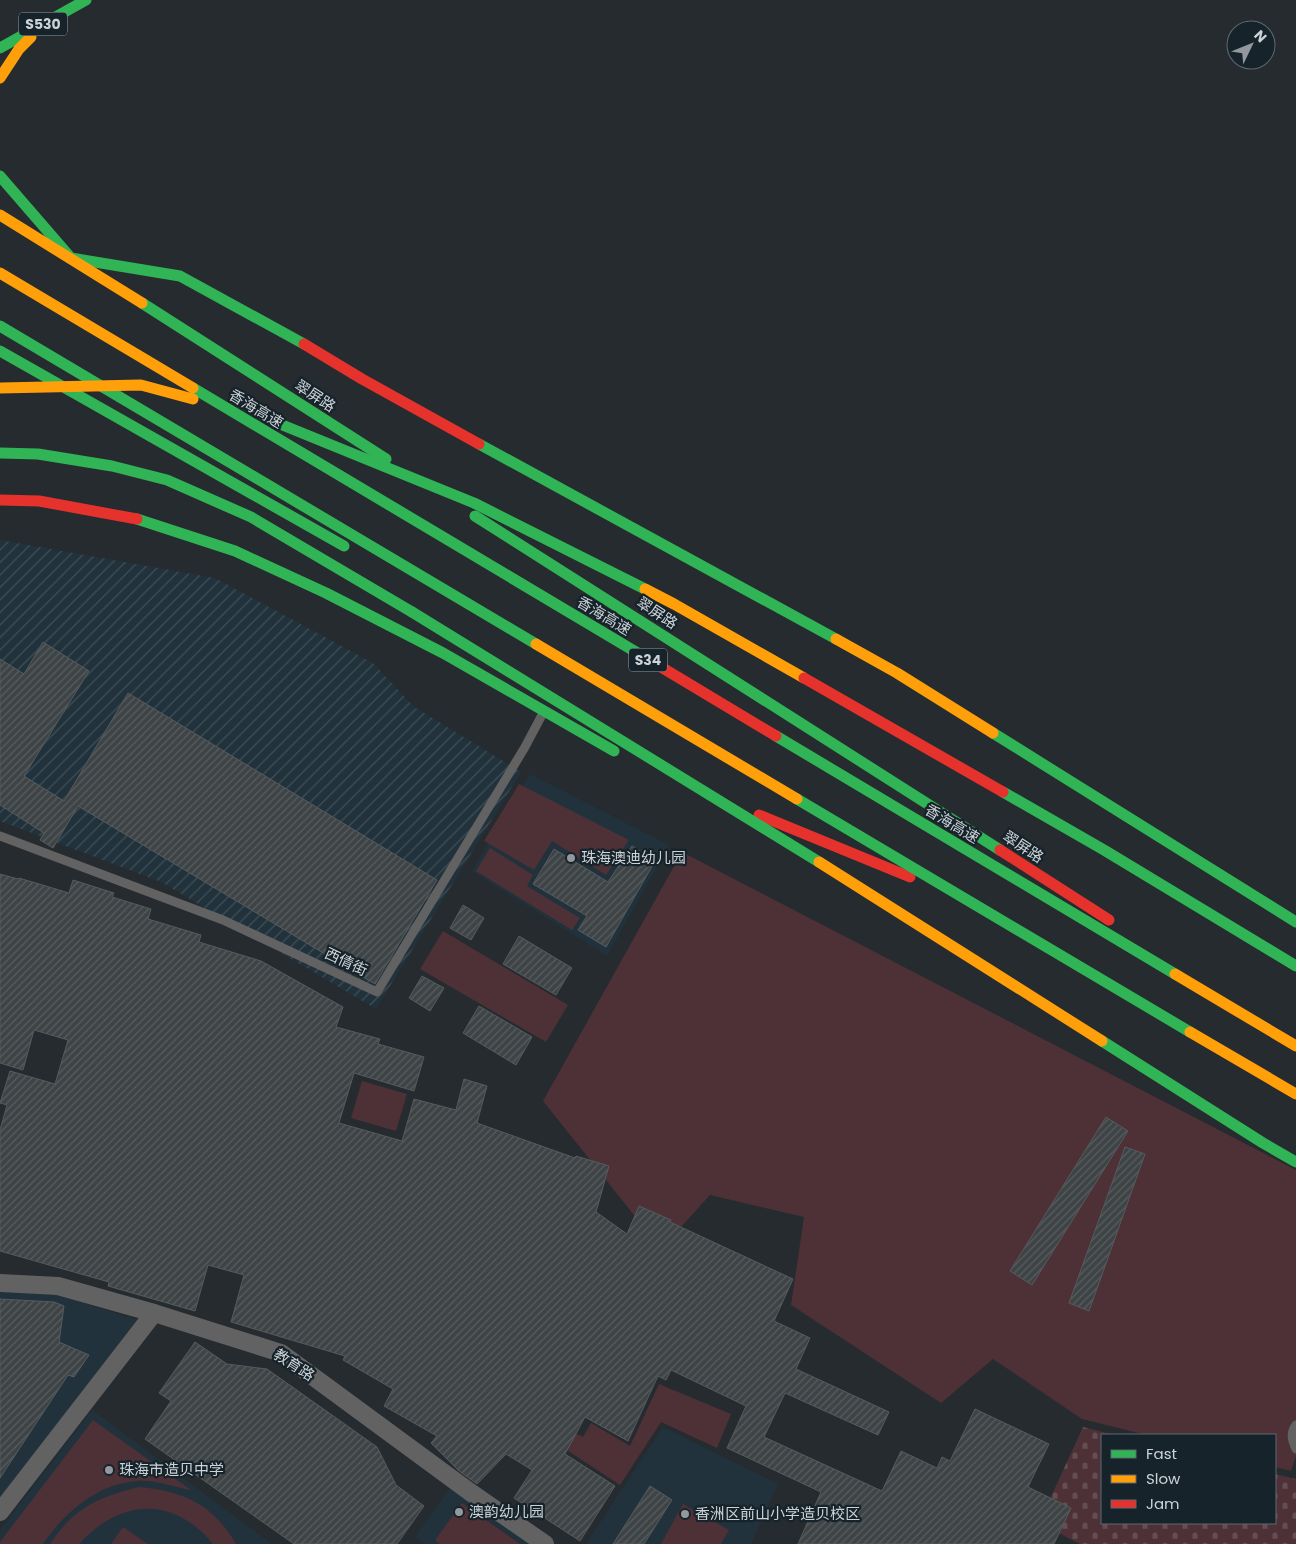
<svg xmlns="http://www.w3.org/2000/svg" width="1296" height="1544" viewBox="0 0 1296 1544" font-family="Poppins,'Noto Sans SC',sans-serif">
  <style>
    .built { fill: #21323c }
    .industrial { fill: url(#industrial-furrows) }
    .green { fill: #4d3137 }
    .cemetery { fill: url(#cemetery-stones) }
    .building { fill: url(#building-hatch); stroke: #555b5e }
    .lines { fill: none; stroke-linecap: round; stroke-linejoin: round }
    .lane { stroke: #636263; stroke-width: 9 }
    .street { stroke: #636263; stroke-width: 18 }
    .fast { stroke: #30b455; stroke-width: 11 }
    .slow { stroke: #ff9f0a; stroke-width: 11 }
    .jam { stroke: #e5322d; stroke-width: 11 }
    .fast-bridge { stroke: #30b455; stroke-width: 11 }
    .slow-bridge { stroke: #ff9f0a; stroke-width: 11 }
    .jam-bridge { stroke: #e5322d; stroke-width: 11 }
    .poi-dot { fill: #92989d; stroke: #16232a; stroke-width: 2 }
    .labels { text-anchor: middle; stroke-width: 4.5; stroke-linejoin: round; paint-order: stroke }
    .shield { fill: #16232a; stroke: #959ea4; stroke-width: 1 }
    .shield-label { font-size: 14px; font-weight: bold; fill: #ccd3d8 }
    .street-label { font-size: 15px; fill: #ccd3d8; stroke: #16232a }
    .poi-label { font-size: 15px; fill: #ccd3d8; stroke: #16232a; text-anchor: start }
  </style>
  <defs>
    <pattern id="industrial-furrows" width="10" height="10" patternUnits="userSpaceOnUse" patternTransform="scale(1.25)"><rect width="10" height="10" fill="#21323c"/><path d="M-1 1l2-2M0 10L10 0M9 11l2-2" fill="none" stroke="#404f57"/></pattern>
    <pattern id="cemetery-stones" width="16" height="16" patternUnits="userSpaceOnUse" patternTransform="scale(1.25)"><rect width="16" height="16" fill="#4d3137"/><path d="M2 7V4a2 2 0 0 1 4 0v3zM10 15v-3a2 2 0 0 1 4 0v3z" fill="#654e53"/></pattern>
    <pattern id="building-hatch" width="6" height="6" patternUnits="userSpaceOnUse" patternTransform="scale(1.25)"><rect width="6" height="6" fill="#3e4346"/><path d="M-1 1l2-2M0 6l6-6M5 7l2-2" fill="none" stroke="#595d60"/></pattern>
  </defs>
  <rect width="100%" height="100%" fill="#252b2f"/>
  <!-- built -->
  <g class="built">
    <polygon points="530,774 669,845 607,956 472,871"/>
    <polygon points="0,1292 55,1294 137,1320 0,1498"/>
    <polygon points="92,1410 272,1544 0,1544 0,1530"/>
    <polygon points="663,1427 778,1484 751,1544 586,1544"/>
    <polygon points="450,1488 531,1544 425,1544 415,1537"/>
  </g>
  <!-- industrial -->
  <polygon class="industrial" points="0,540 215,578 373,663 413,706 521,772 376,1009 161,882 0,821"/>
  <!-- green -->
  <g class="green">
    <polygon points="519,784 629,840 606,875 552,841 534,870 484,841"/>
    <polygon points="490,848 533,875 527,886 580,918 572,930 476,871"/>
    <polygon points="682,852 1296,1170 1296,1456 1291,1471 1275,1467 1275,1435 1147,1435 1082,1419 993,1359 941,1403 791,1305 804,1217 710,1195 661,1249 543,1101"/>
    <polygon points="443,931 568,1005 546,1042 420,969"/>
    <polygon points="362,1081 407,1094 396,1131 351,1118"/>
    <polygon points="659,1384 731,1414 717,1448 661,1422 620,1485 547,1437 554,1422 583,1437 591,1423 630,1446"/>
    <path d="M93,1420L191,1490C174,1487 154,1479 137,1481C97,1484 65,1512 43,1544H0V1542Z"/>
    <path d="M139,1487C183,1491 213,1504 236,1544H213C173,1495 120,1499 79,1544H50C74,1508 98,1497 139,1487Z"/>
    <polygon points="462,1503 520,1544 440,1544 435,1540"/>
    <polygon points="683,1504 729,1530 721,1544 661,1544"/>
    <polygon points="123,1527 148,1544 111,1544"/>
  </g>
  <!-- cemetery -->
  <polygon class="cemetery" points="1083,1427 1115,1435 1102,1435 1102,1523 1275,1523 1275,1474 1296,1479 1296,1544 1080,1544 1039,1523"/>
  <!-- building -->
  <g class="building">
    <polygon points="43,642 89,671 24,776 64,801 128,693 437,880 375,984 78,806 53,848 40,840 44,833 0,805 0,659 24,674"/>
    <polygon points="632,846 655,861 606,947 578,930 587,916 533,884 554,849 608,882"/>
    <polygon points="0,874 18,879 19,878 69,893 73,880 114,893 112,897 151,909 148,919 201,935 199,942 261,961 343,1007 336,1027 380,1039 378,1044 424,1057 414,1091 354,1073 339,1123 402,1141 414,1099 456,1110 464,1079 487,1086 477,1123 575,1158 576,1156 609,1166 596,1212 627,1234 639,1206 671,1220 670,1222 793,1279 774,1321 810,1338 796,1369 889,1412 878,1435 785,1393 764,1437 882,1491 901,1451 937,1468 942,1457 950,1461 975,1409 1049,1444 1028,1487 1071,1508 1054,1544 798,1544 821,1492 727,1448 746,1406 671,1370 666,1380 658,1376 628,1441 585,1417 565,1454 615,1486 580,1541 514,1498 532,1470 506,1454 477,1484 459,1471 431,1443 437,1436 384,1406 393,1389 343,1360 345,1356 231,1322 244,1275 208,1265 195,1311 108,1286 109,1282 0,1251 0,1130 7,1105 0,1103 10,1071 55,1084 68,1040 34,1030 23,1070 0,1063"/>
    <polygon points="463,905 484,918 471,940 450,928"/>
    <polygon points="519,936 572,968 556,995 503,964"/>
    <polygon points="422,976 444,988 430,1011 409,998"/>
    <polygon points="479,1006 532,1037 516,1065 463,1033"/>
    <polygon points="1106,1117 1128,1131 1032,1285 1010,1271"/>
    <polygon points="1125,1147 1145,1154 1089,1311 1069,1303"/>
    <polygon points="0,1299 54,1302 64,1306 59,1342 89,1355 74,1377 68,1375 0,1478"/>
    <polygon points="195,1342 227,1364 267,1369 377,1447 396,1485 424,1506 397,1544 294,1544 145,1439 171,1401 159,1393"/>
    <polygon points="650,1486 672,1500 644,1544 613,1544"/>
  </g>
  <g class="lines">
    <!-- lane -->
    <g class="lane">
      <polyline points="0,836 223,920 377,992 525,747 543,713"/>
      <path d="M1296,1425C1290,1433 1292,1440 1296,1449"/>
    </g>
    <!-- street -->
    <g class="street">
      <polyline points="0,1283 58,1286 154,1313 281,1353 470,1492 545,1544"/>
      <polyline points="0,1512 154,1313"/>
    </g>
    <!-- fast -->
    <g class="fast">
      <polyline points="0,48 86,0"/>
      <polyline points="0,176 71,258 180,276 304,344"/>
      <polyline points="142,303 386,459"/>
      <polyline points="0,351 344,546"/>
      <polyline points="479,444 836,639"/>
      <polyline points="0,453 38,454 112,466 167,480 251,517 412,612"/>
      <polyline points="475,516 1000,850"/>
      <polyline points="137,519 235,551 326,593 443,653 614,751"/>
      <polyline points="993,733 1296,922"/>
    </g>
    <!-- slow -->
    <g class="slow">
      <polyline points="0,78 19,49 31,37"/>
      <polyline points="0,215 142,303"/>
      <polyline points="836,639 897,673 993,733"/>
    </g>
    <!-- jam -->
    <g class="jam">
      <polyline points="304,344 362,379 479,444"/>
      <polyline points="0,500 39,501 137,519"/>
      <polyline points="759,815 910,877"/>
      <polyline points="1000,850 1109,920"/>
    </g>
    <!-- fast-bridge -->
    <g class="fast-bridge">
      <polyline points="0,326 536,644"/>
      <polyline points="193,388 641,655"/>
      <polyline points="275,422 474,503 645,589"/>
      <polyline points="412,612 819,862"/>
      <polyline points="776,736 1175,974"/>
      <polyline points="1003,792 1104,850 1296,966"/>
      <polyline points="797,799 1190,1032"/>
      <polyline points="1102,1041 1263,1143 1296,1162"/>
    </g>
    <!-- slow-bridge -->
    <g class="slow-bridge">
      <polyline points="0,273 193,388"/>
      <polyline points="0,388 141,385 193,399"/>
      <polyline points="645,589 674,604 804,678"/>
      <polyline points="536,644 797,799"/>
      <polyline points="819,862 1102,1041"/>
      <polyline points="1175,974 1296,1046"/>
      <polyline points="1190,1032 1296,1094"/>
    </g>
    <!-- jam-bridge -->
    <g class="jam-bridge">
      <polyline points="641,655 776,736"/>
      <polyline points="804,678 1003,792"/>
    </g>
  </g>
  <!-- markers -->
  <g class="poi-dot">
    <circle cx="571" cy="858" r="5"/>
    <circle cx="109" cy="1470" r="5"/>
    <circle cx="459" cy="1512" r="5"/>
    <circle cx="685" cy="1514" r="5"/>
  </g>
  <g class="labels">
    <!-- shield labels -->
    <g class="shield">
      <rect x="19" y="12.5" width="48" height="23" rx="4"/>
      <rect x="629" y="648.5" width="38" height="23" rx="4"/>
    </g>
    <g class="shield-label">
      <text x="43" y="29">S530</text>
      <text x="648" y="665">S34</text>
    </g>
    <!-- street labels -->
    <g class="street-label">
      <text transform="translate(315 396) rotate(33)" y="5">翠屏路</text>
      <text transform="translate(256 409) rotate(31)" y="5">香海高速</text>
      <text transform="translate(657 613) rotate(33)" y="5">翠屏路</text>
      <text transform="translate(604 616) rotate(31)" y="5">香海高速</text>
      <text transform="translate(952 824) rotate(31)" y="5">香海高速</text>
      <text transform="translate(1023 847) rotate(33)" y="5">翠屏路</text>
      <text transform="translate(346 962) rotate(25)" y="5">西倩街</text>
      <text transform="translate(294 1365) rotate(33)" y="5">教育路</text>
    </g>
    <!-- poi labels -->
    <g class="poi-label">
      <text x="581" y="863">珠海澳迪幼儿园</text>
      <text x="119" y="1475">珠海市造贝中学</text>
      <text x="469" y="1517">澳韵幼儿园</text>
      <text x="695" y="1519">香洲区前山小学造贝校区</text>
    </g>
  </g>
  <!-- legend -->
  <rect x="1101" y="1434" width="175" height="90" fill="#16232a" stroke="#5f6970"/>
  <rect x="1111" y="1450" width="25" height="8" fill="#30b455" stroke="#5f6970"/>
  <text x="1146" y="1459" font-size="15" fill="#ccd3d8">Fast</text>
  <rect x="1111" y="1475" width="25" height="8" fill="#ff9f0a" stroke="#5f6970"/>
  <text x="1146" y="1484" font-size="15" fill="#ccd3d8">Slow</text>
  <rect x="1111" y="1500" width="25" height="8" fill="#e5322d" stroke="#5f6970"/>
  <text x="1146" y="1509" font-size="15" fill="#ccd3d8">Jam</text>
  <!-- north arrow -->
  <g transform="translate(1251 45) rotate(47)"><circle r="24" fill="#16232a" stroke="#5f6970"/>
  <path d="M0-4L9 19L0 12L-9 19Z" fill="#92989d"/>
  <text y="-8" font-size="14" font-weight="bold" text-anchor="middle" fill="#ccd3d8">N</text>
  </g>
</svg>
